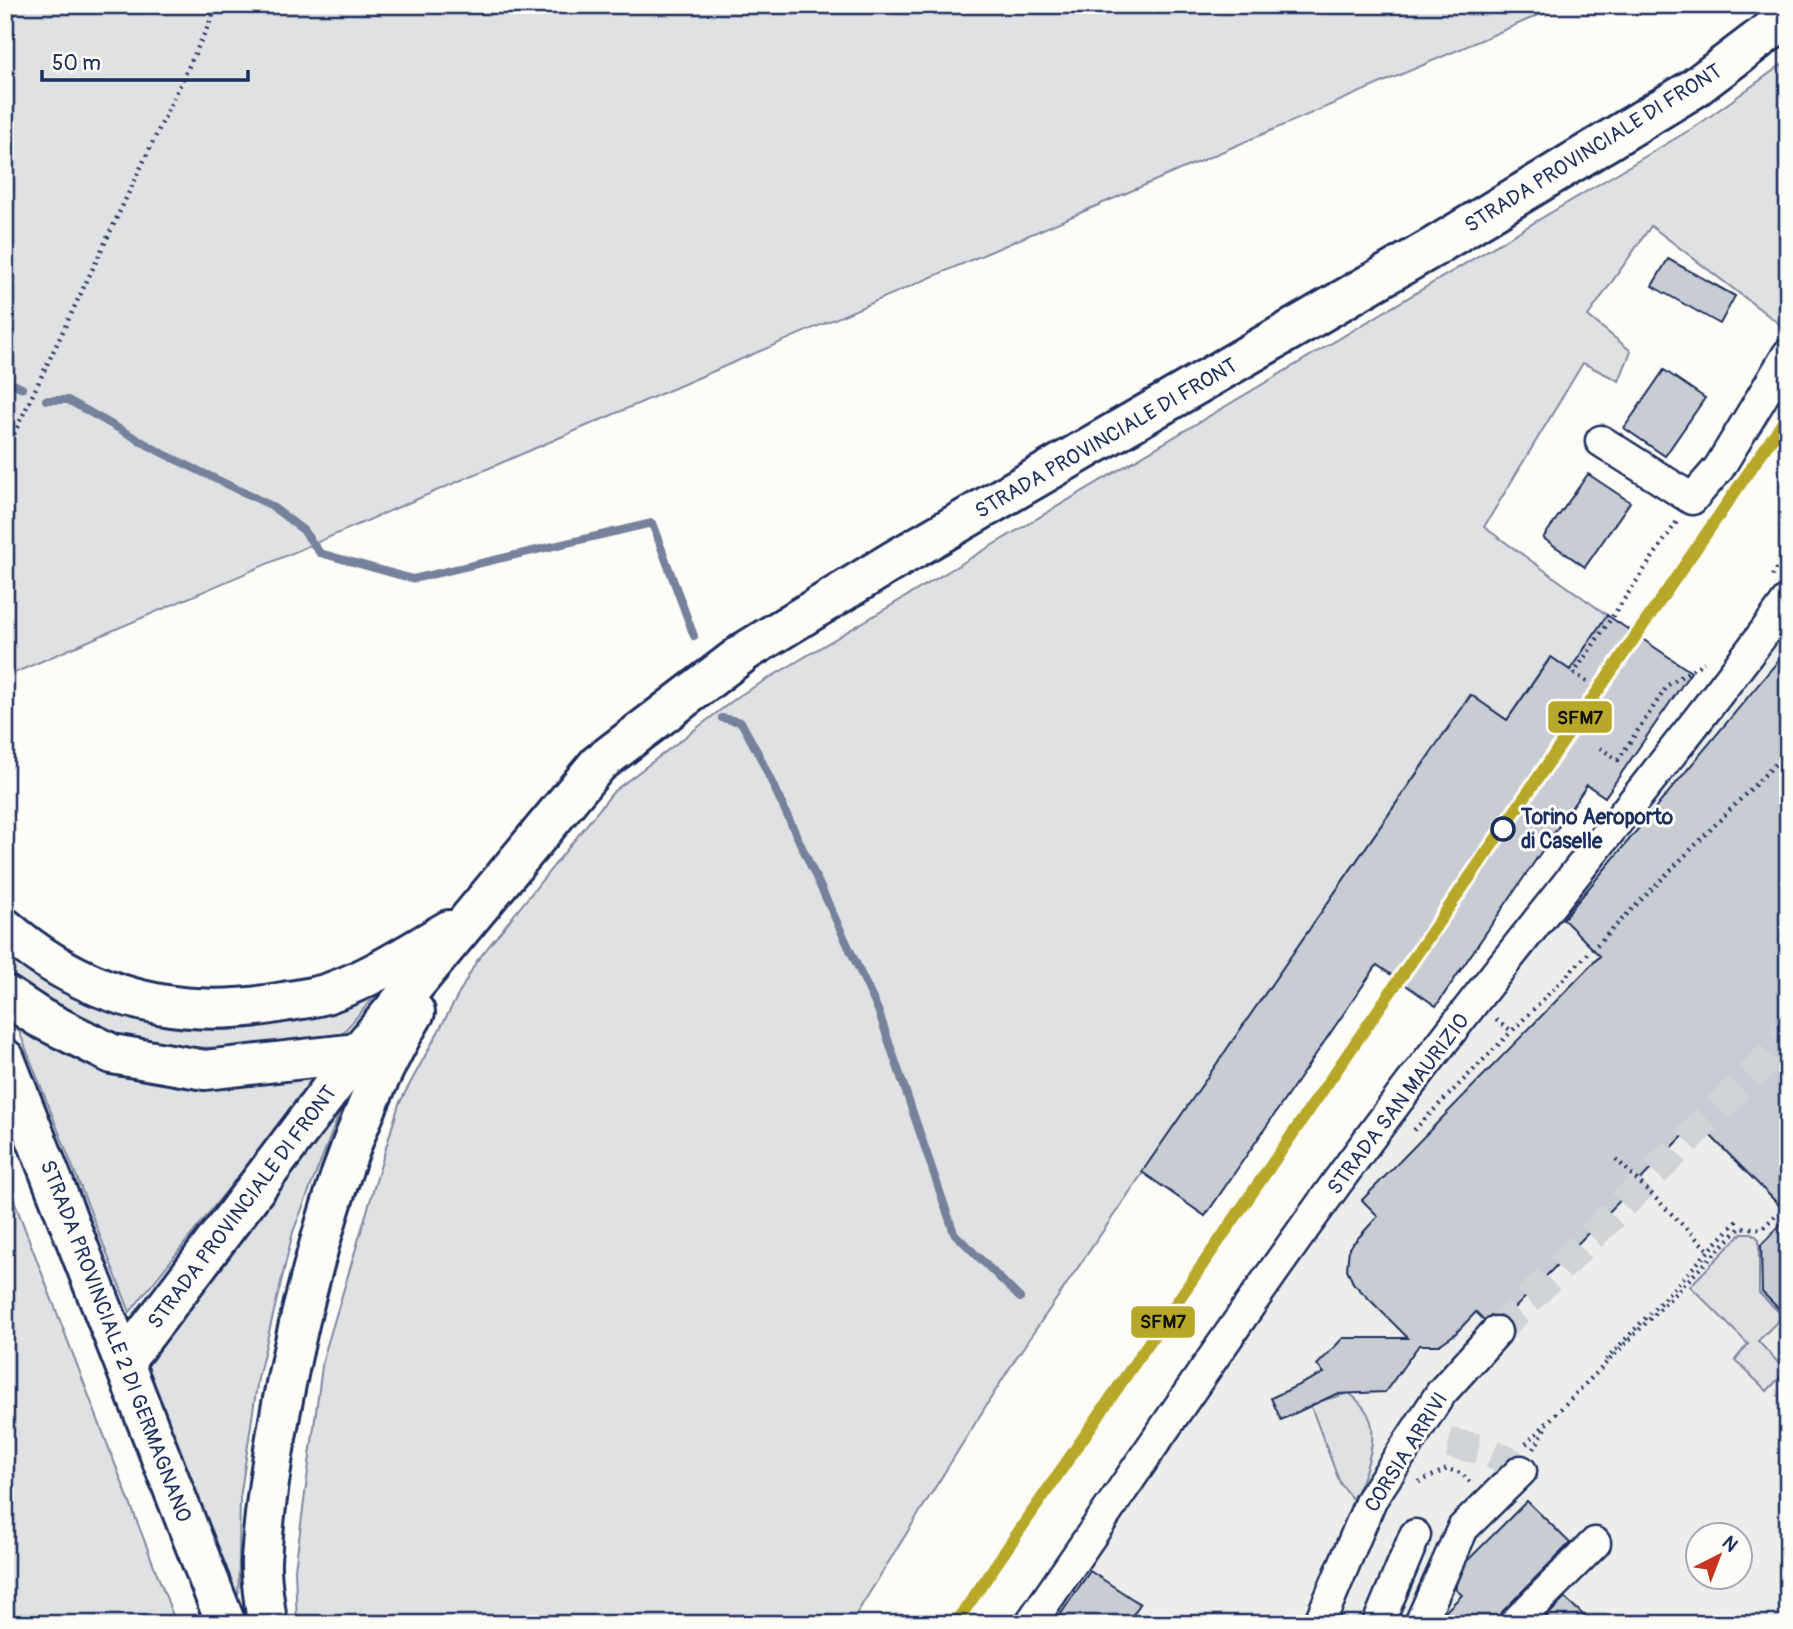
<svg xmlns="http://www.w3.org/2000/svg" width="1793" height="1629" viewBox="0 0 1793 1629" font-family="Pangolin,sans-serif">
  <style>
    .built { fill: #edeeec; fill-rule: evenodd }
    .green { fill: #e0e1e3; stroke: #7e88a0; stroke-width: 2 }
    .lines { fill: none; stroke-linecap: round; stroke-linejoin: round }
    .stream { stroke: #76819c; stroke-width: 8 }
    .building { fill: #c9ccd3; stroke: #1b2f5e; stroke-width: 2 }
    .minor-tunnel { stroke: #d0d3d8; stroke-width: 30; stroke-dasharray: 30 15; stroke-linecap: butt }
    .minor-casing { stroke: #1b2f5e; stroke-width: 35 }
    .major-casing { stroke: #1b2f5e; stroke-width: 44 }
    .path { stroke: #1b2f5e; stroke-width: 4.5; stroke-dasharray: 2 5; stroke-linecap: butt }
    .minor { stroke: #fdfcf7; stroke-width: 30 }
    .major { stroke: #fdfcf7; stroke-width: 38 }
    .rail-1-casing { stroke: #fdfcf7; stroke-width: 18 }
    .rail-1 { stroke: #b8a829; stroke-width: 12 }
    .stop-dot { fill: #fdfcf7; stroke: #1b2f5e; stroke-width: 3.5 }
    .labels { text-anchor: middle; stroke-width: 6; stroke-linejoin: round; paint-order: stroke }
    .street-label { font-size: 21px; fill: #1b2f5e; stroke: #fdfcf7 }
    .stop-label { font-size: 21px; font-weight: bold; fill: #1b2f5e; stroke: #fdfcf7; text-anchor: start }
    .line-badge { stroke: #fdfcf7; stroke-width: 2.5 }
    .pale-badge-label { font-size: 19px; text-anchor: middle; font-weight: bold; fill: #111 }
  </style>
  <rect width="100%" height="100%" fill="#fdfcf7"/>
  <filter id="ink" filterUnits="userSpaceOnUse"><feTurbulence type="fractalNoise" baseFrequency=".0143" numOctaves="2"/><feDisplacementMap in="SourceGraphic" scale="14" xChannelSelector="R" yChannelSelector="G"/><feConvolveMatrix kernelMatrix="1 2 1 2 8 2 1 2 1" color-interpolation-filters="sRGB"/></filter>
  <g filter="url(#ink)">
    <!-- built -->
    <path class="built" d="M1788,579V1624H1014L1160,1405L1271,1247L1753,619ZM1699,1534H1741V1576H1699Z"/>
    <!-- green -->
    <g class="green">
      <polygon points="5,5 1562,5 5,677"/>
      <polygon points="1788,60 1788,326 1786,329 1651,226 1588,316 1631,351 1619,381 1583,363 1484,527 1607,615 1570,670 1550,657 1507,720 1470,695 1014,1361 850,1624 297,1624 295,1569 323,1359 399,1104 476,962 614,791 739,696 1698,125"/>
      <polygon points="5,946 95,1002 388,981 341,1035 266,1047 168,1048 119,1035 78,1017 5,972"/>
      <polygon points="17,1026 319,1075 130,1312"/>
      <polygon points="345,1099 293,1232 258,1378 240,1498 238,1613 146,1361"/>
      <polygon points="5,1177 166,1597 176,1624 5,1624"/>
      <polygon points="1742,1233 1752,1233 1759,1239 1759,1293 1783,1316 1758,1341 1786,1371 1767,1391 1735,1360 1748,1344 1690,1286"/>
      <path d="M1349,1393C1358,1400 1366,1408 1370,1419C1378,1439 1364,1482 1352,1499L1340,1483L1310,1404Z"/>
    </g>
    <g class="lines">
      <!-- stream -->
      <g class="stream">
        <polyline points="5,380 22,388"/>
        <polyline points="46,400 68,400 162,453 270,505 303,530 320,553 413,579 652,523 694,636"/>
        <polyline points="722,718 741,722 759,755 878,1010 954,1233 1020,1298"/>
      </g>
    </g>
    <!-- building -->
    <g class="building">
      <polygon points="1668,259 1735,296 1720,324 1652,286"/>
      <polygon points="1664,370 1705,398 1665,456 1624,428"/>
      <polygon points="1588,474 1630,502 1585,567 1543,538"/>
      <polygon points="1607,615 1691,672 1605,797 1587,785 1436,1006 1377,965 1205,1216 1142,1172 1471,695 1507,720 1551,657 1570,670"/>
      <polygon points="1788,649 1788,1214 1697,1122 1505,1318 1491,1315 1484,1320 1476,1312 1455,1334 1439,1345 1419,1345 1385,1392 1336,1394 1281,1420 1271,1398 1324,1373 1317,1365 1343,1338 1408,1338 1353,1283 1347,1269 1349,1248 1378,1216 1362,1200 1600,956 1563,919"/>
      <polygon points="1788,1217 1788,1318 1762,1292 1761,1245"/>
      <polygon points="1527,1501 1570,1543 1502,1612 1497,1624 1439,1624 1443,1614 1462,1595 1455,1589 1467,1561"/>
      <polygon points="1090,1571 1140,1604 1127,1624 1054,1624"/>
      <polygon points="1565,1598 1593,1624 1539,1624"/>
    </g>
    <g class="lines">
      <!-- minor-tunnel -->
      <g class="minor-tunnel">
        <polyline points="1496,1332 1788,1038"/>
        <polyline points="1449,1443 1485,1450 1515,1465"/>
      </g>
      <!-- minor casing -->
      <g class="minor-casing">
        <g id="minor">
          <polyline points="1601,441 1692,499 1719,468 1788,354"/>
          <path d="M1030,1624C1166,1428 1298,1227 1445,1039C1558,892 1679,750 1788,600"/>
          <polyline points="1319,1624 1371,1500 1441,1393 1496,1332"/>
          <polyline points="1378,1624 1415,1535"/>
          <polyline points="1420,1624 1463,1528 1521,1471"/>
          <polyline points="1514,1624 1595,1543"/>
        </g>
      </g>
      <!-- major casing -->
      <g class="major-casing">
        <g id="major">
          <path d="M5,928C86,998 179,1022 283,1002C299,999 316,998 331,992C372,978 411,952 449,930"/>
          <polyline points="5,995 40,1018 112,1054 205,1070 358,1053"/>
          <polyline points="5,1059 226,1624"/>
          <polyline points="125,1361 358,1053 598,764 746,651 893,561 1432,248 1693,89 1788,17"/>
          <path d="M267,1624C265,1603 260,1581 261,1560C266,1481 281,1402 299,1324C325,1214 357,1109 415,1012"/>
        </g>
      </g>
      <!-- path -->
      <g class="path">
        <polyline points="5,453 218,5"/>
        <polyline points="1772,576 1788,554"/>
        <polyline points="1587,682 1574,673 1678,520"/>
        <polyline points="1600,748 1618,760 1668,685 1704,662"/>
        <polyline points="1496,1020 1512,1031 1788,751"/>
        <polyline points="1414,1130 1512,1031"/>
        <polyline points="1616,1159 1710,1252"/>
        <polyline points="1606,1360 1737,1221"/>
        <polyline points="1526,1444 1741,1227 1762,1229 1776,1215"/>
        <polyline points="1534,1449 1547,1426"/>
        <polyline points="1419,1482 1447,1469 1461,1473 1472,1484"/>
      </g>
      <!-- minor -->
      <use href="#minor" class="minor"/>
      <!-- major -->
      <use href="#major" class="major"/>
      <!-- rail-1 casing -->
      <g class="rail-1-casing">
        <polyline id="rail-1" points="955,1624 1788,415"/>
      </g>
      <!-- rail-1 -->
      <use href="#rail-1" class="rail-1"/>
    </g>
  </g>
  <!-- markers -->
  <circle class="stop-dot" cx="1503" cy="829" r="11"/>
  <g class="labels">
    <!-- street labels -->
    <g class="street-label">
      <text transform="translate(1593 148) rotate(-32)" y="7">STRADA PROVINCIALE DI FRONT</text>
      <text transform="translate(1106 438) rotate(-30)" y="7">STRADA PROVINCIALE DI FRONT</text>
      <text transform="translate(1398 1104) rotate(-53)" y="7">STRADA SAN MAURIZIO</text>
      <text transform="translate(242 1207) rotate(-53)" y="7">STRADA PROVINCIALE DI FRONT</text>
      <text transform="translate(116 1341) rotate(69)" y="7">STRADA PROVINCIALE 2 DI GERMAGNANO</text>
      <text transform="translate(1406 1452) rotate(-58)" y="7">CORSIA ARRIVI</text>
    </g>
    <!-- stop labels -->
    <g class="stop-label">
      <text x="1521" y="824">Torino Aeroporto<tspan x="1521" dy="24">di Caselle</tspan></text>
    </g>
  </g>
  <g class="line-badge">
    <rect x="1547" y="700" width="66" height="34" rx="7" fill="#b8a829"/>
    <rect x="1130" y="1305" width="66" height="34" rx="7" fill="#b8a829"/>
  </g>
  <g class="pale-badge-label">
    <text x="1580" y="724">SFM7</text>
    <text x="1163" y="1328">SFM7</text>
  </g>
  <!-- margin -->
  <rect width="1793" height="1629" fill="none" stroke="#fdfcf7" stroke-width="28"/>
  <rect x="14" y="14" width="1765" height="1601" fill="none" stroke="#1b2f5e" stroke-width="2.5" filter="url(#ink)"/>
  <!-- north arrow -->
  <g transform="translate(1719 1556) rotate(42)"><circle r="33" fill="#fdfcf7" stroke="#a3aaba" stroke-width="2"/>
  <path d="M0-5L12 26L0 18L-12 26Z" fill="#c8321e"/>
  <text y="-10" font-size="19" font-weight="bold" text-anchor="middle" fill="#1b2f5e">N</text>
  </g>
  <!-- scale -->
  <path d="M42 70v10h206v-10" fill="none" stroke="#1b2f5e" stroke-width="3.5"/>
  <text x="52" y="70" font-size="21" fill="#1b2f5e" stroke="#fdfcf7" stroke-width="5" paint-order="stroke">50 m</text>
</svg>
